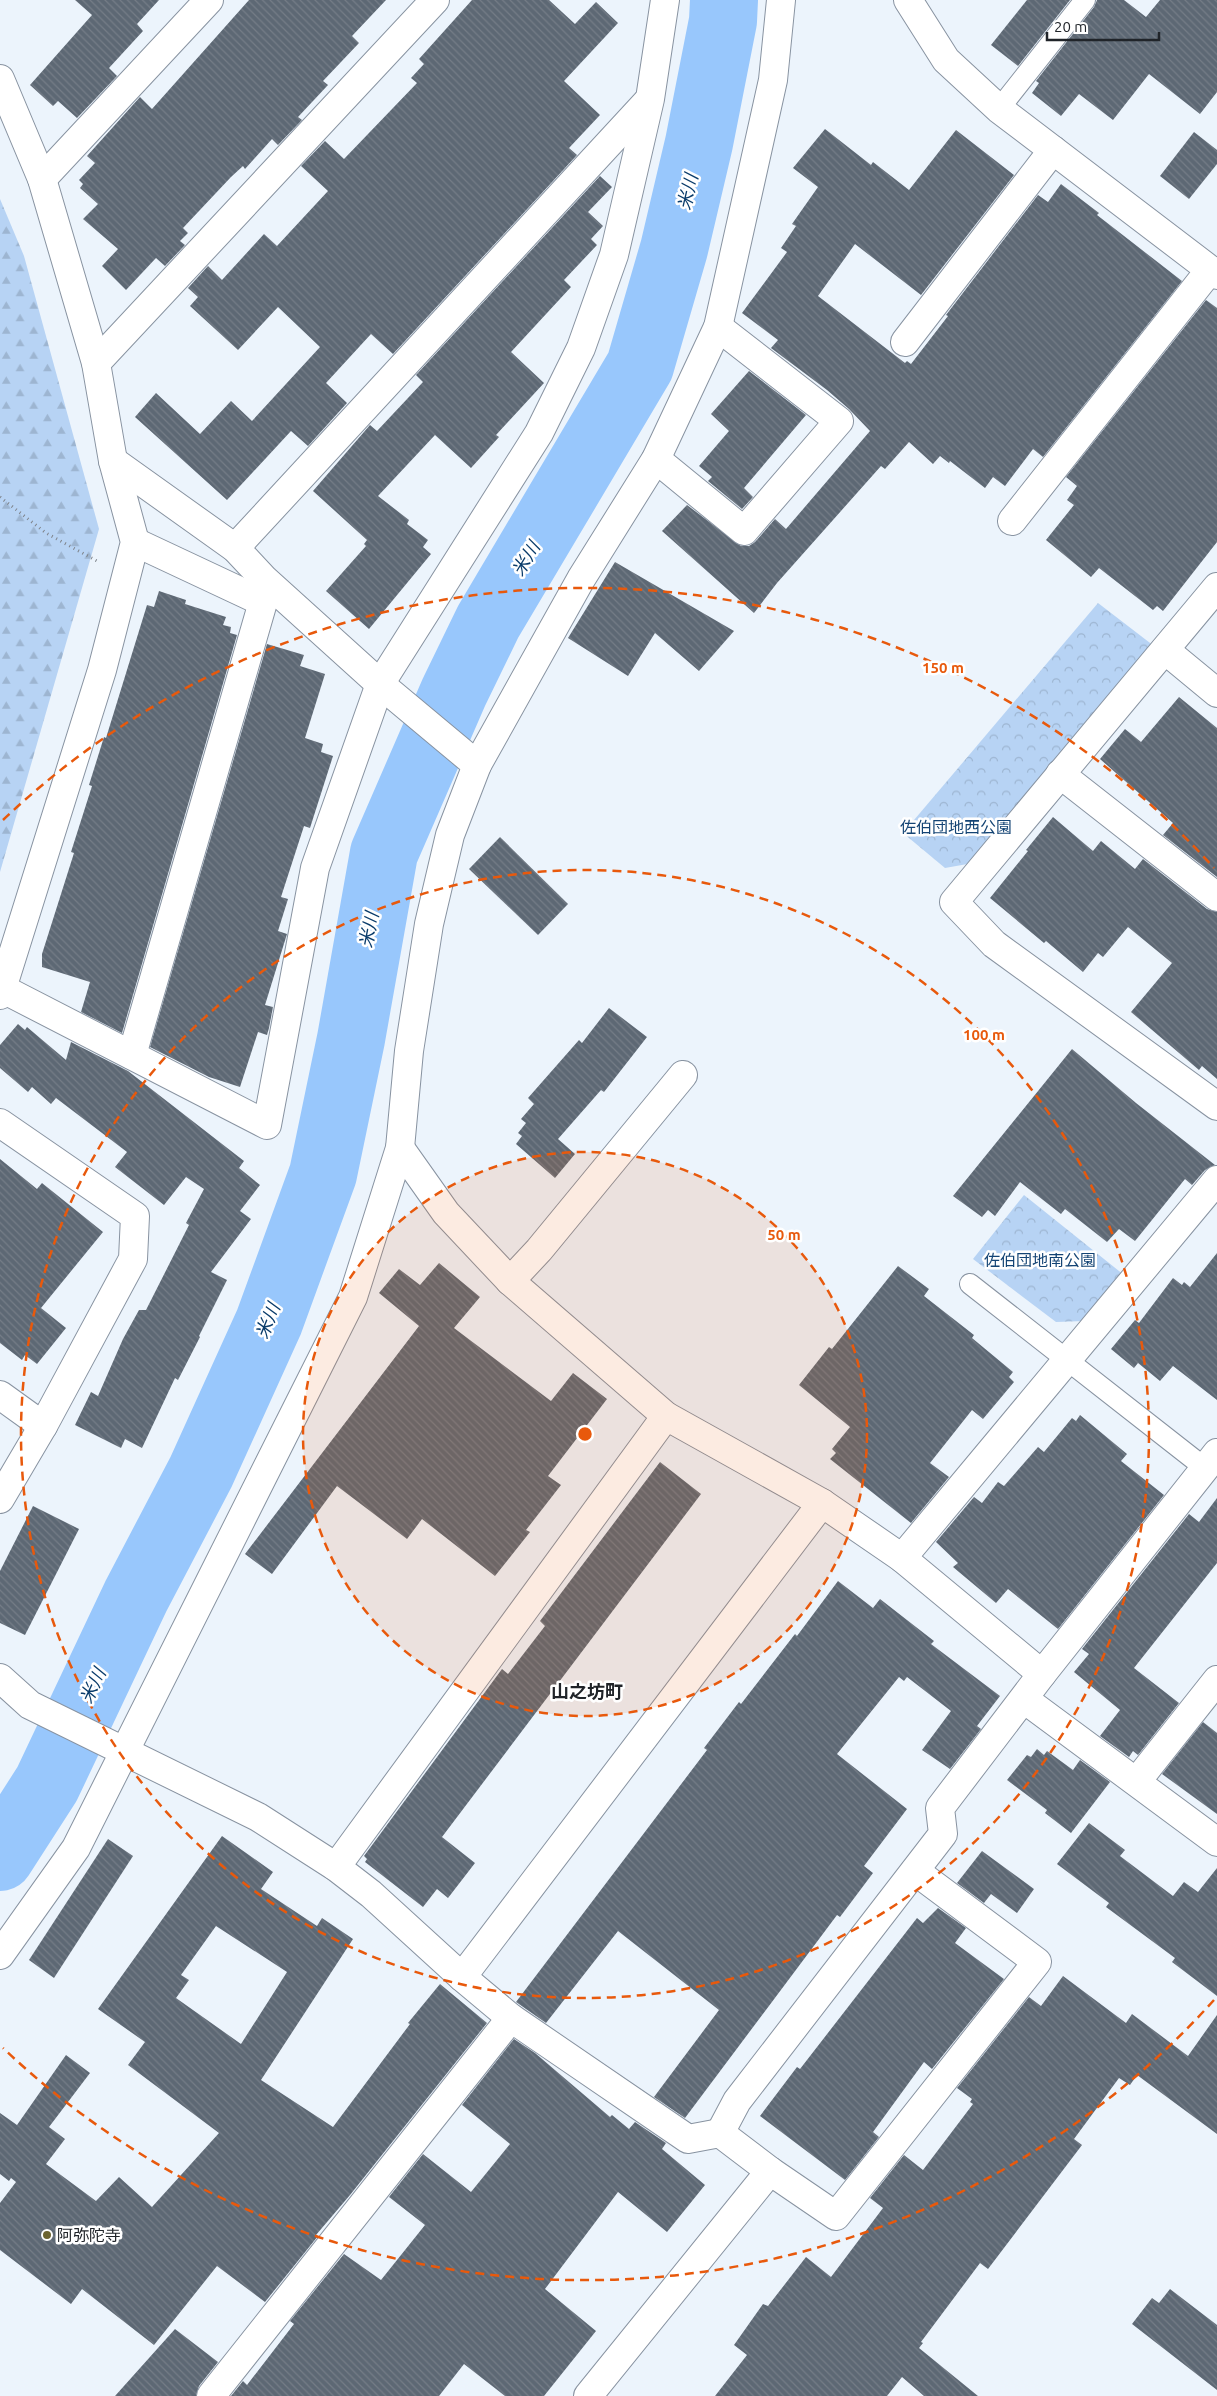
<svg xmlns="http://www.w3.org/2000/svg" width="1217" height="2396" viewBox="0 0 1217 2396" font-family="Ubuntu,'Noto Sans JP',sans-serif">
  <style>
    .forest { fill: url(#forest-firs) }
    .park { fill: url(#park-crowns) }
    .lines { fill: none; stroke-linecap: round; stroke-linejoin: round }
    .river { stroke: #98c7fc; stroke-width: 68 }
    .building { fill: url(#building-back-hatch); fill-rule: evenodd }
    .service-casing { stroke: #8893a1; stroke-width: 22 }
    .minor-casing { stroke: #8893a1; stroke-width: 30 }
    .path { stroke: #7e838a; stroke-width: 3; stroke-dasharray: 1 4; stroke-linecap: butt }
    .service { stroke: #fff; stroke-width: 20 }
    .minor { stroke: #fff; stroke-width: 28 }
    .ring { fill: none; stroke: #e8590c; stroke-width: 2.5; stroke-dasharray: 9 6 }
    .poi-dot { fill: #6c6430; stroke: #fff; stroke-width: 2 }
    .labels { text-anchor: middle; stroke-width: 5; stroke-linejoin: round; paint-order: stroke }
    .park-label { font-size: 16px; fill: #144474; stroke: #fff }
    .poi-label { font-size: 16px; fill: #202429; stroke: #fff; text-anchor: start }
    .water-label { font-size: 18px; font-style: italic; fill: #0a3c6b; stroke: #fff }
    .neighbourhood-label { font-size: 18px; font-weight: bold; fill: #202429; stroke: #fff }
    .centre { fill: #e8590c; stroke: #fff; stroke-width: 2.5 }
    .ring-label { font-size: 15px; text-anchor: middle; font-weight: bold; fill: #e8590c; stroke: #fff; stroke-width: 5; stroke-linejoin: round; paint-order: stroke }
  </style>
  <defs>
    <pattern id="forest-firs" width="22" height="20" patternUnits="userSpaceOnUse" patternTransform="scale(1.25)"><rect width="22" height="20" fill="#b7d3f4"/><path d="M5 1l3.5 6h-7zM16 11l3.5 6h-7z" fill="#9db5d1"/></pattern>
    <pattern id="park-crowns" width="20" height="18" patternUnits="userSpaceOnUse" patternTransform="scale(1.25)"><rect width="20" height="18" fill="#b7d3f4"/><path d="M2 6a3 3 0 1 1 6 0M12 15a3 3 0 1 1 6 0" fill="none" stroke="#9db5d1"/></pattern>
    <pattern id="building-back-hatch" width="6" height="6" patternUnits="userSpaceOnUse" patternTransform="scale(1.25)"><rect width="6" height="6" fill="#5d6874"/><path d="M-1 5l2 2M0 0l6 6M5-1l2 2" fill="none" stroke="#757d87"/></pattern>
  </defs>
  <rect width="100%" height="100%" fill="#ecf4fc"/>
  <!-- forest -->
  <polygon class="forest" points="0,199 24,256 99,529 0,872"/>
  <!-- park -->
  <g class="park">
    <polygon points="1098,603 1154,646 973,863 945,868 903,833"/>
    <polygon points="1024,1195 1124,1275 1084,1321 1056,1322 973,1259"/>
  </g>
  <g class="lines">
    <!-- river -->
    <polyline class="river" points="0,1857 47,1784 136,1596 201,1472 269,1322 323,1174 351,1039 384,853 454,692 488,622 640,366 674,249 699,143 723,21 724,0"/>
  </g>
  <!-- building -->
  <g class="building">
    <polygon points="75,0 159,0 137,24 143,31 109,68 117,76 77,118 58,101 53,106 30,85 92,15"/>
    <polygon points="249,0 386,0 352,36 359,43 323,81 328,85 298,117 302,120 278,145 272,139 245,169 243,166 231,177 183,228 188,233 180,241 185,245 165,266 156,258 126,290 102,266 118,249 83,219 98,204 80,188 83,184 79,180 95,163 87,156 140,97 152,109"/>
    <polygon points="472,0 549,0 575,24 596,2 618,23 564,81 600,115 569,148 577,155 393,354 371,334 326,383 347,403 308,446 291,431 227,500 135,417 156,393 200,434 231,401 252,421 320,347 278,307 238,350 190,306 198,297 188,288 208,266 222,280 264,234 277,246 328,191 301,166 325,141 344,159 417,83 411,78 424,64 419,59"/>
    <polygon points="1027,0 1070,0 1018,66 991,45"/>
    <polygon points="1097,0 1124,0 1146,17 1160,0 1217,0 1217,92 1200,114 1149,74 1113,120 1079,94 1061,116 1032,93 1039,83 1036,81 1094,7"/>
    <polygon points="825,129 871,165 873,162 909,190 956,130 1014,175 921,295 855,244 818,296 905,363 907,361 911,364 948,316 946,315 1038,195 1048,202 1061,184 1099,213 1097,215 1182,281 1043,457 1033,449 1005,486 993,477 985,488 950,461 949,463 940,456 933,464 909,442 885,469 881,466 777,583 754,613 662,531 687,505 741,546 749,546 755,542 775,519 786,529 870,431 849,409 827,390 771,348 778,340 742,313 787,252 781,248 796,226 792,224 818,187 793,168"/>
    <polygon points="1194,132 1217,150 1217,164 1189,199 1160,176"/>
    <polygon points="600,176 612,187 588,212 603,226 591,239 597,245 564,280 571,287 511,352 544,383 496,435 499,437 471,468 435,435 378,496 409,520 407,524 428,540 423,547 431,554 369,629 326,591 366,546 364,544 367,540 313,491 370,425 377,431 423,382 416,375"/>
    <polygon points="1206,300 1217,308 1217,542 1163,611 1157,606 1153,610 1099,568 1091,577 1046,540 1074,505 1067,500 1077,486 1066,477"/>
    <polygon points="749,371 806,415 744,488 753,497 742,509 708,481 712,477 699,466 729,431 711,414"/>
    <polygon points="615,562 734,631 699,671 655,633 628,676 568,638"/>
    <polygon points="159,591 186,600 185,604 226,617 223,625 231,627 230,633 237,635 122,1033 81,1012 90,982 42,967 42,954 74,853 71,852 92,786 89,785 104,737 106,738 147,605 154,607"/>
    <polygon points="267,644 304,655 300,666 325,674 305,738 323,744 321,752 333,756 310,828 304,826 281,897 288,899 278,931 287,934 265,1005 273,1007 269,1028 267,1035 258,1032 240,1087 209,1077 150,1047"/>
    <polygon points="1179,697 1217,728 1217,877 1163,835 1173,823 1100,759 1125,729 1141,742"/>
    <polygon points="1053,817 1093,851 1101,841 1135,869 1143,859 1207,909 1217,912 1217,1079 1202,1066 1199,1070 1131,1012 1172,963 1128,927 1103,957 1098,953 1083,972 1046,941 1044,943 990,898 1028,851 1026,850"/>
    <polygon points="500,837 568,904 538,935 469,869"/>
    <polygon points="609,1008 647,1037 604,1092 601,1090 558,1139 575,1154 555,1178 516,1144 522,1136 518,1133 526,1123 521,1119 534,1104 528,1098 579,1040 582,1043"/>
    <polygon points="18,1024 25,1030 27,1027 66,1060 71,1042 128,1071 244,1161 239,1168 260,1185 240,1211 251,1219 211,1272 227,1280 199,1336 200,1337 178,1380 175,1378 142,1448 125,1439 121,1448 75,1425 91,1392 98,1396 123,1339 139,1310 146,1310 189,1225 186,1223 204,1189 186,1177 164,1205 115,1167 127,1152 56,1098 51,1104 32,1087 28,1092 0,1068 0,1045"/>
    <polygon points="1072,1049 1136,1103 1215,1165 1205,1170 1192,1185 1185,1179 1135,1241 1119,1229 1107,1242 1065,1209 1061,1214 1020,1182 995,1216 988,1210 982,1217 953,1196"/>
    <polygon points="0,1159 37,1189 42,1183 103,1232 41,1308 66,1328 37,1364 25,1355 22,1360 0,1343"/>
    <polygon points="1217,1253 1217,1400 1173,1366 1160,1381 1138,1363 1134,1368 1111,1349 1135,1320 1139,1323 1173,1278 1182,1285 1184,1282 1190,1287"/>
    <polygon points="439,1263 480,1297 454,1328 551,1401 573,1373 607,1399 548,1476 561,1485 526,1530 530,1532 495,1576 422,1519 407,1539 337,1486 272,1574 245,1554 419,1326 379,1293 399,1269 420,1285"/>
    <polygon points="898,1266 929,1289 924,1296 974,1335 972,1338 1013,1372 1009,1377 1014,1382 983,1419 972,1410 930,1463 949,1477 911,1523 830,1459 836,1453 832,1449 850,1427 799,1385 829,1347 832,1349"/>
    <polygon points="1080,1415 1127,1454 1121,1461 1164,1495 1058,1629 1008,1589 996,1603 953,1567 958,1563 936,1542 974,1497 982,1503 998,1482 1004,1486 1038,1447 1044,1452 1072,1418 1076,1421"/>
    <polygon points="660,1462 701,1494 442,1837 475,1863 448,1898 437,1889 423,1907 365,1862 367,1859 364,1856 502,1669 508,1674 545,1626 540,1621"/>
    <polygon points="1217,1498 1217,1563 1134,1668 1179,1703 1138,1755 1133,1751 1129,1757 1100,1736 1120,1710 1074,1672 1089,1654 1082,1649 1189,1514 1199,1522"/>
    <polygon points="33,1506 79,1529 25,1635 0,1623 0,1571"/>
    <polygon points="838,1581 873,1608 880,1599 934,1641 931,1644 1000,1696 977,1726 981,1729 950,1769 922,1750 951,1711 907,1677 904,1681 899,1677 837,1754 907,1809 864,1866 873,1873 840,1917 837,1915 685,2118 654,2097 719,2010 618,1931 546,2023 516,2002 707,1750 704,1748 739,1702 741,1704 795,1634 797,1636"/>
    <polygon points="1203,1722 1217,1733 1217,1814 1162,1774"/>
    <polygon points="1037,1749 1044,1755 1047,1751 1073,1770 1080,1760 1110,1782 1071,1833 1045,1813 1047,1810 1007,1780 1027,1755 1031,1757"/>
    <polygon points="1089,1823 1125,1850 1120,1856 1173,1896 1184,1882 1198,1892 1217,1868 1217,1996 1172,1962 1175,1958 1106,1907 1109,1903 1057,1864"/>
    <path d="M222,1836L273,1872L261,1889L317,1926L322,1918L353,1939L261,2080L333,2127L410,2024L408,2023L440,1984L487,2023L350,2195L316,2235L318,2236L265,2302L217,2266L154,2345L82,2289L71,2304L0,2250V2203L16,2182L11,2178L9,2181L0,2174V2113L17,2125L66,2055L90,2073L49,2127L65,2139L46,2164L96,2201L119,2177L152,2207L219,2133L128,2065L145,2042L98,2009ZM216,1926L287,1972L241,2044L176,1998L189,1980L181,1975Z"/>
    <polygon points="108,1839 133,1856 54,1978 29,1960"/>
    <polygon points="982,1851 1034,1889 1017,1913 991,1894 984,1903 957,1883"/>
    <polygon points="938,1908 966,1928 955,1943 1004,1979 932,2069 924,2062 873,2132 879,2137 845,2180 760,2116 797,2067 800,2069 917,1918 923,1923"/>
    <polygon points="1063,1976 1126,2023 1132,2014 1188,2056 1217,2015 1217,2134 1137,2075 1130,2085 1119,2078 1074,2139 1082,2145 988,2269 980,2263 921,2342 923,2343 919,2348 978,2396 924,2396 902,2377 887,2396 715,2396 747,2355 734,2345 763,2304 768,2306 806,2257 831,2277 883,2208 870,2198 904,2155 923,2170 973,2104 970,2102 972,2099 957,2088 1029,1997 1041,2006"/>
    <polygon points="514,2039 535,2053 610,2117 612,2115 629,2129 635,2122 666,2143 662,2149 705,2185 667,2232 618,2192 545,2289 596,2331 544,2396 505,2396 464,2364 439,2396 231,2396 243,2381 247,2385 294,2324 290,2321 344,2254 381,2280 425,2225 389,2197 423,2154 471,2192 510,2144 462,2105"/>
    <polygon points="1170,2289 1217,2325 1217,2390 1132,2324 1152,2298 1159,2303"/>
    <polygon points="175,2329 218,2362 199,2386 196,2396 115,2396"/>
  </g>
  <g class="lines">
    <!-- service casing -->
    <g class="service-casing">
      <g id="service">
        <polyline points="999,109 1085,0"/>
        <polyline points="970,1284 1196,1461"/>
      </g>
    </g>
    <!-- minor casing -->
    <g class="minor-casing">
      <g id="minor">
        <polyline points="908,0 946,60 999,109 1217,275"/>
        <polyline points="0,79 42,179 96,363 113,461 135,542 102,670 0,995"/>
        <polyline points="42,179 209,0"/>
        <polyline points="905,342 1053,150"/>
        <polyline points="96,363 435,0"/>
        <polyline points="656,459 744,531 839,421 718,327"/>
        <polyline points="113,461 235,548 265,580 380,684 477,765"/>
        <polyline points="1012,521 1210,270"/>
        <polyline points="135,542 263,602 265,585"/>
        <polyline points="235,548 649,100"/>
        <polyline points="1217,587 954,902 994,944 1217,1106"/>
        <polyline points="1165,650 1217,693"/>
        <polyline points="1060,774 1217,897"/>
        <polyline points="3,989 267,1125 315,868 380,684 539,433 581,348 614,255 650,99 665,0"/>
        <polyline points="132,1055 263,602"/>
        <polyline points="0,1123 135,1216 133,1259 43,1426 0,1499"/>
        <polyline points="400,1148 446,1213 510,1281 666,1416 822,1503 902,1558 1042,1674 940,1808 943,1834 737,2101 720,2133"/>
        <polyline points="510,1281 539,1250 683,1075"/>
        <polyline points="0,1395 43,1426"/>
        <polyline points="902,1558 1217,1180"/>
        <polyline points="1042,1674 1217,1453"/>
        <polyline points="0,1678 30,1705 258,1817 336,1867 371,1894 462,1977 511,2018 688,2139 720,2133 770,2171 588,2396"/>
        <polyline points="1024,1699 1217,1842"/>
        <polyline points="1137,1781 1217,1680"/>
        <polyline points="336,1867 666,1416"/>
        <polyline points="0,1955 76,1848 353,1297 400,1148 409,1051 429,924 450,835 477,765 581,579 656,459 718,327 773,80 781,0"/>
        <polyline points="462,1977 822,1503"/>
        <polyline points="770,2171 836,2216 1037,1962 915,1871"/>
        <polyline points="211,2396 511,2018"/>
      </g>
    </g>
    <!-- path -->
    <polyline class="path" points="0,497 46,533 97,561"/>
    <!-- service -->
    <use href="#service" class="service"/>
    <!-- minor -->
    <use href="#minor" class="minor"/>
  </g>
  <!-- distance rings -->
  <circle cx="585" cy="1434" r="282" fill="#e8590c" fill-opacity=".12"/>
  <g class="ring">
    <circle cx="585" cy="1434" r="282"/>
    <circle cx="585" cy="1434" r="564"/>
    <path d="M1214 2000A846 846 0 0 1 3 2048M3 820A846 846 0 0 1 1214 868"/>
  </g>
  <!-- markers -->
  <circle class="poi-dot" cx="47" cy="2235" r="5"/>
  <g class="labels">
    <!-- park labels -->
    <g class="park-label">
      <text x="956" y="833">佐伯団地西公園</text>
      <text x="1040" y="1266">佐伯団地南公園</text>
    </g>
    <!-- poi labels -->
    <g class="poi-label">
      <text x="57" y="2241">阿弥陀寺</text>
    </g>
    <!-- water labels -->
    <g class="water-label">
      <text transform="translate(688 192) rotate(-77)" y="6">米川</text>
      <text transform="translate(526 559) rotate(-59)" y="6">米川</text>
      <text transform="translate(369 930) rotate(-79)" y="6">米川</text>
      <text transform="translate(268 1321) rotate(-68)" y="6">米川</text>
      <text transform="translate(93 1686) rotate(-65)" y="6">米川</text>
    </g>
    <!-- neighbourhood labels -->
    <g class="neighbourhood-label">
      <text x="587" y="1698">山之坊町</text>
    </g>
  </g>
  <circle cx="585" cy="1434" r="8" class="centre"/>
  <g class="ring-label">
    <text x="943" y="673">150 m</text>
    <text x="984" y="1040">100 m</text>
    <text x="784" y="1240">50 m</text>
  </g>
  <!-- scale -->
  <path d="M1047 32v8h112v-8" fill="none" stroke="#202429" stroke-width="2.5"/>
  <text x="1054" y="32" font-size="15" fill="#202429" stroke="#ffffff" stroke-width="4" paint-order="stroke">20 m</text>
</svg>
